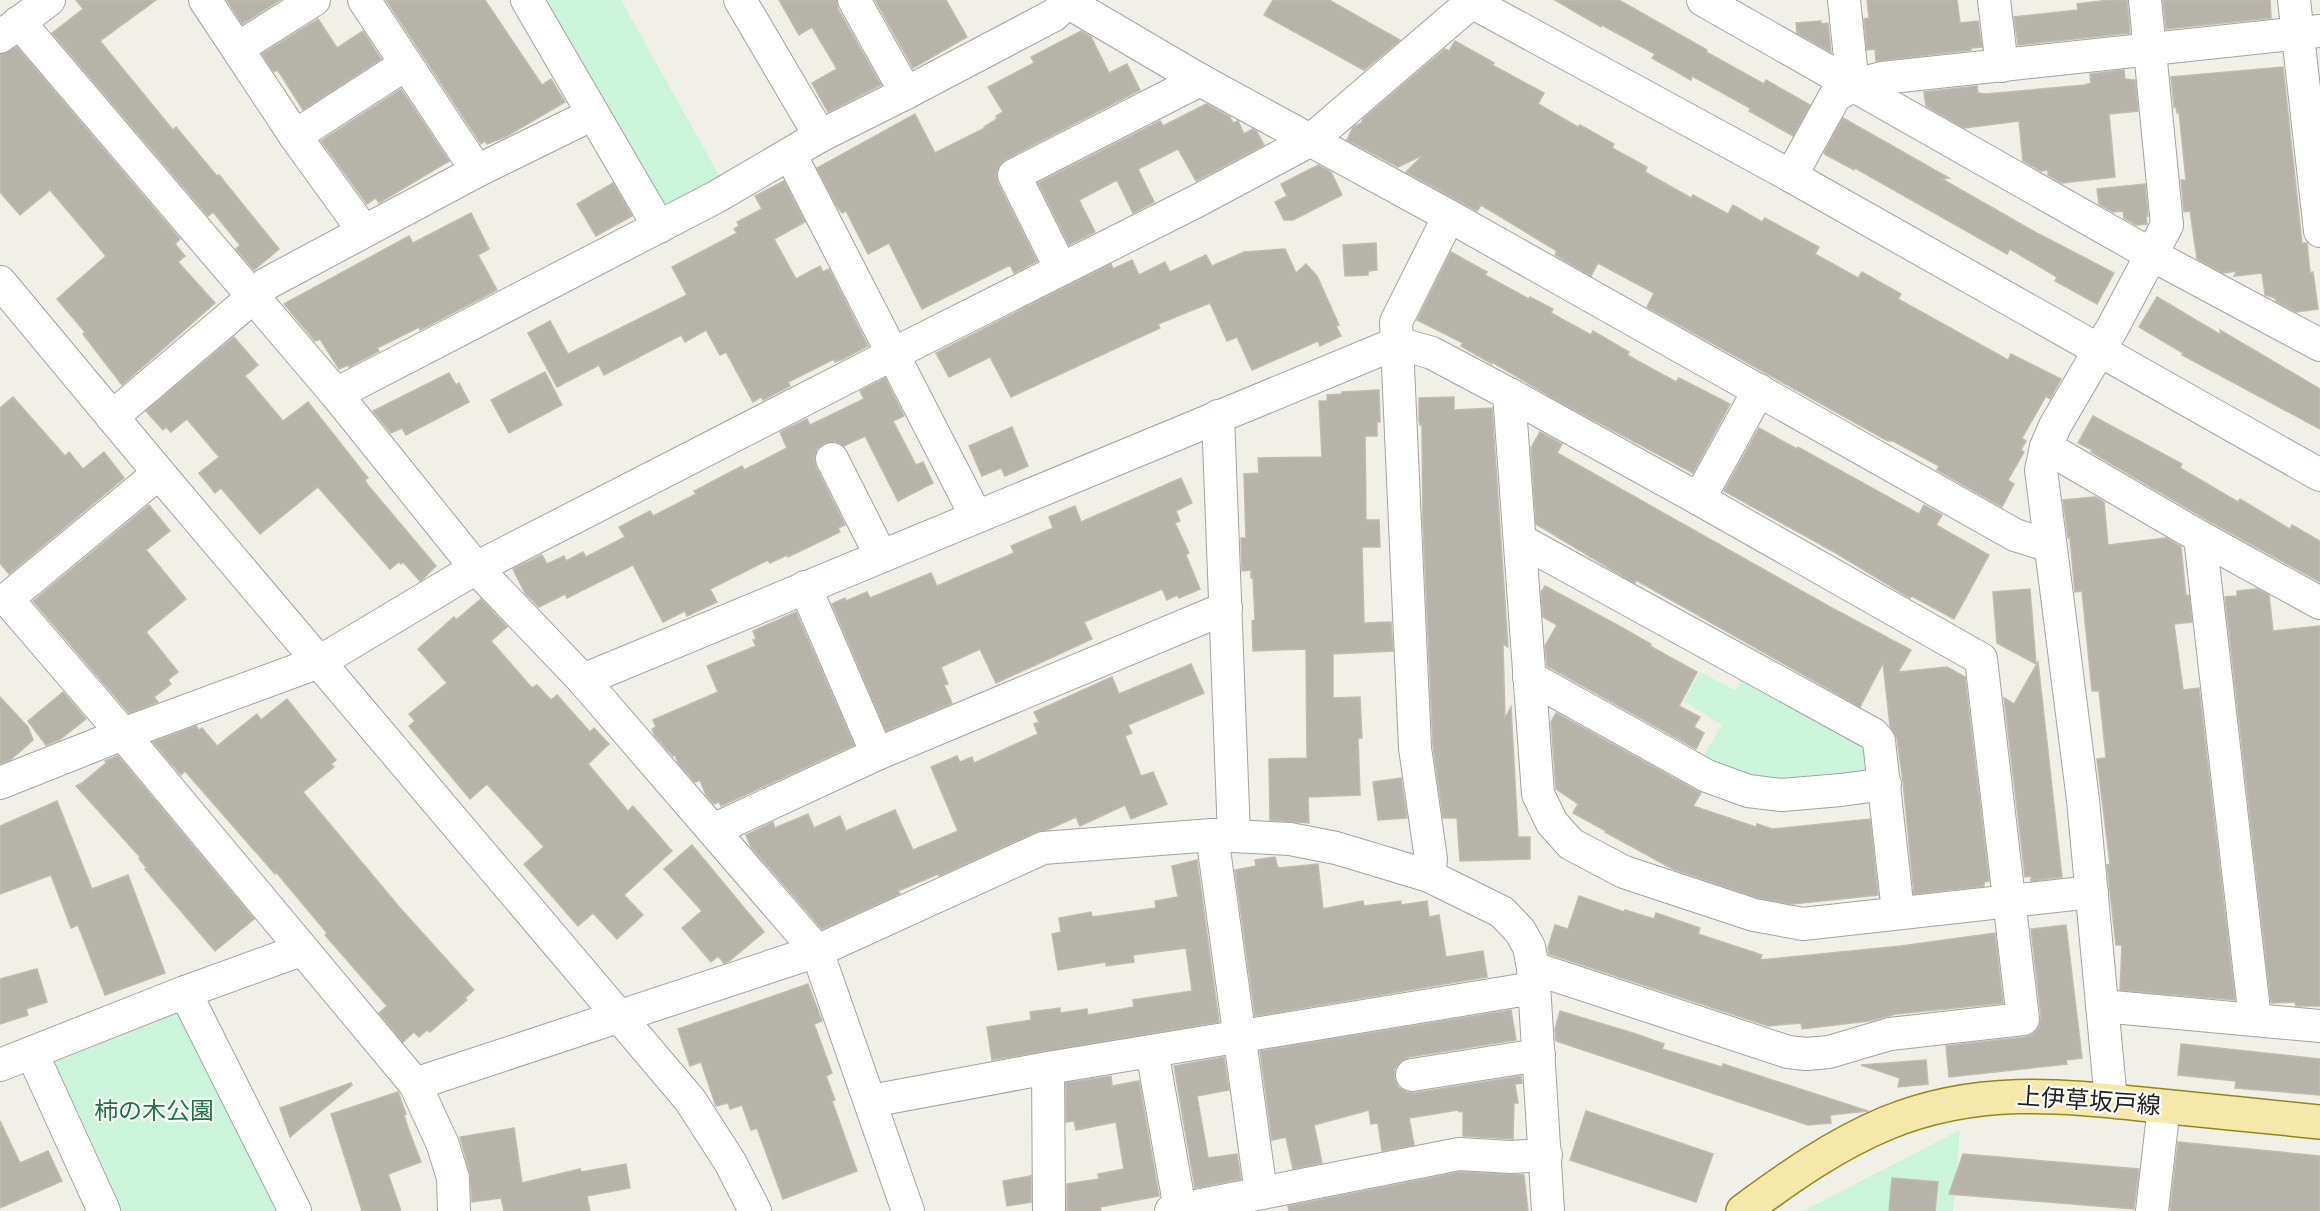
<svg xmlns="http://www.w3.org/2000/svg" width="2320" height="1211" viewBox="0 0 2320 1211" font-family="'Alegreya Sans','Noto Sans JP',sans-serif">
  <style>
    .park { fill: #cbf5db }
    .building { fill: #b6b3ab; stroke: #c1bbac; stroke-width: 1.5 }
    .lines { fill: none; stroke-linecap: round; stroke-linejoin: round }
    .minor-casing { stroke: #a2a2a2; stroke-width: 34 }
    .major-casing { stroke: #908a0f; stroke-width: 36 }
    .minor { stroke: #fff; stroke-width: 32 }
    .major { stroke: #f4e9ab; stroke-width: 33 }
    .labels { text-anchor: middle; stroke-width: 4.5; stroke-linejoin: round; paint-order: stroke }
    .street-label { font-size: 24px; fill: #212121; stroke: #fff }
    .park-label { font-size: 24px; fill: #17783b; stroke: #fff }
  </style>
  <rect width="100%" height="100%" fill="#f0f0e9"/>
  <!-- park -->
  <g class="park">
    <polygon points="540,0 621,0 720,177 669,204 656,201"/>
    <polygon points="1700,672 1735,690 1745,675 1871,751 1865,777 1783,786 1700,761 1722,725 1684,701"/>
    <polygon points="178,1010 282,1211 120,1211 52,1066 56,1058"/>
    <polygon points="1960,1130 1953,1211 1803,1211"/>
  </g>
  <!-- building -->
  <g class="building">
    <polygon points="76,0 156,0 100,41 173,130 176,127 217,176 219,175 279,249 254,270 236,249 240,245 213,212 208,216 52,33 83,9"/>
    <polygon points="227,0 280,0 242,24"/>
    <polygon points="386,0 485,0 542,85 551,79 565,102 507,136 487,144 485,141 481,144"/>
    <polygon points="779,0 836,0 838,9 881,85 828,112 812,83 837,69 812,27 799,35"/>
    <polygon points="875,0 946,0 967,37 913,68"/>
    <polygon points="1273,0 1329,0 1400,40 1364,70 1264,15"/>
    <polygon points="1555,0 1619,0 1707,50 1706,52 1764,84 1766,80 1810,105 1793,136 1749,111 1750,108 1692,76 1691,80 1652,58 1655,54 1602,25 1601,27"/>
    <polygon points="1867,0 1957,0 1960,23 1978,21 1982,47 1971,48 1971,50 1876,61 1875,49 1867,50 1864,19 1869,18"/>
    <polygon points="2109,0 2127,0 2130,33 2018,45 2014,17 2078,10 2077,4"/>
    <polygon points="2163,0 2270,0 2271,18 2166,29"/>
    <polygon points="318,19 337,48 363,31 381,59 303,110 281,75 277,70 274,72 262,54"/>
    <polygon points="1821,21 1821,24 1828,23 1831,52 1797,33 1796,23"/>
    <polygon points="1081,31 1091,37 1109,73 1127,64 1140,90 1006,159 999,166 996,175 998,183 1037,261 1014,273 1010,265 922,309 889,243 868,254 846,211 842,213 836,205 817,168 915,114 935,153 985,128 984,127 997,119 996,116 1003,112 988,87 1034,63 1031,57"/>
    <polygon points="1455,41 1494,63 1492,65 1544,93 1538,104 1578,127 1580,125 1614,144 1612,148 1647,167 1645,172 1691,198 1693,195 1728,214 1733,205 1762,222 1765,218 1819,247 1815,254 1858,278 1862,272 1901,294 1898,299 2008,360 2011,354 2061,379 2050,399 2046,396 2022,438 2026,441 2021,450 2024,452 2008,480 2014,484 2002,507 1937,470 1939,466 1893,441 1888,441 1647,307 1654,293 1598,263 1591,276 1555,255 1557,251 1481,205 1477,211 1406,172 1423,155 1398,167 1347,140 1353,127 1361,123 1363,119 1445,49 1449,51"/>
    <polygon points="17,47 180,239 175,244 185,256 178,262 215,303 122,385 83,334 85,332 57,299 106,256 50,190 20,215 0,192 0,55"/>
    <polygon points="2283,67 2302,243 2307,243 2310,273 2313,272 2318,309 2296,312 2276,301 2275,298 2265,295 2262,273 2234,276 2237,271 2223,273 2197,259 2190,211 2184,212 2181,180 2186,180 2179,112 2177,113 2176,107 2174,107 2171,77"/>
    <polygon points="2124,70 2125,79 2135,80 2138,111 2109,114 2115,177 2062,183 2048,175 2048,170 2041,171 2023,161 2019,121 1964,128 1926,106 1924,92 1977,86 1978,93 1986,94 2085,85 2091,83 2090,74"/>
    <polygon points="401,89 449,161 379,203 376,198 367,204 321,141"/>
    <polygon points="1206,104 1230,117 1233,123 1238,121 1244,134 1253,129 1257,132 1264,145 1196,181 1178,149 1138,169 1154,202 1133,213 1117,180 1079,200 1095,232 1069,245 1038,183 1160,121 1163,126"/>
    <polygon points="1843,118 1949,178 1942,179 2033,231 2114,273 2097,304 2055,281 2057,277 2010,249 2007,254 1855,168 1854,170 1826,155 1824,153"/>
    <polygon points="1318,165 1331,172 1342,195 1293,220 1284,220 1275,202 1287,196 1281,184"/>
    <polygon points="784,181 805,222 774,239 796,279 820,266 823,272 829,269 868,346 843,359 835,362 834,359 788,382 790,386 763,400 761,397 753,402 726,352 720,355 706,330 685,342 681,335 604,375 599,365 557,387 528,333 550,321 568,354 687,295 672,267 737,233 734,229 739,226 737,222 762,209 755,196"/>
    <polygon points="613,183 632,216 596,236 577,204"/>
    <polygon points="2145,184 2148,216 2146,216 2147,224 2136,225 2124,218 2123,211 2113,212 2099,204 2097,189"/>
    <polygon points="471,213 489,249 478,255 497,290 420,330 419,327 377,348 379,351 349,367 348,365 339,369 320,339 315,341 284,304 409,236 413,243"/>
    <polygon points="1376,243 1377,270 1368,271 1368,275 1345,276 1343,245"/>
    <polygon points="1285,249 1296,273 1306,264 1317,276 1339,325 1336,326 1341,336 1320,346 1318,341 1252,370 1237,337 1227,341 1210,303 1158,324 1160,328 1011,397 990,357 949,377 936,353 1111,264 1113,269 1132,260 1139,275 1165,262 1170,272 1206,255 1212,266 1244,252"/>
    <polygon points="1451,252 1487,272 1485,275 1529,299 1530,297 1553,309 1551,313 1591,335 1593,331 1629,352 1627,355 1676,382 1679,378 1730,404 1693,473 1558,401 1492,362 1492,364 1461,346 1463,343 1417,320"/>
    <polygon points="2157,297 2221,335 2220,330 2320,389 2320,429 2182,355 2183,353 2139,327"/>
    <polygon points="234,337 258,365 245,376 283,421 308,402 368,478 365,480 367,484 436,566 423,579 420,581 403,562 401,564 399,562 390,569 318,487 260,534 221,488 215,493 199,473 219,457 187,419 171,432 166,427 163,430 146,411"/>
    <polygon points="545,372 562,405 509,433 491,400"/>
    <polygon points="449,373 456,385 459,383 469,402 406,435 402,428 391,433 373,411"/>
    <polygon points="885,378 904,416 893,421 916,465 923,462 933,483 898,501 865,436 844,446 834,441 824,443 817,449 814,459 816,467 845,525 838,528 840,532 788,557 787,555 770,563 768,560 710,589 717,602 687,616 685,611 663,622 633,565 567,598 565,594 539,607 525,593 513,569 542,555 547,564 564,556 566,561 583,552 586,557 625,537 619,527 650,511 653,516 696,494 694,491 742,466 744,470 787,448 780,432 807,419 810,425 864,399 860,391"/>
    <polygon points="1379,390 1380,422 1377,422 1377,436 1365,436 1366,520 1379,520 1380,547 1362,547 1364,623 1391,622 1393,651 1333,654 1333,698 1360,697 1362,738 1358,738 1360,795 1308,797 1309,823 1270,820 1269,759 1307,758 1306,649 1253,651 1252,621 1255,620 1253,578 1251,578 1251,570 1242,571 1241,538 1246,538 1244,474 1259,473 1258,458 1322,457 1319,401 1327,401 1327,395 1342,394 1342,392"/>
    <polygon points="13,397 65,456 69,452 83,469 104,452 124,478 9,574 0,563 0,408"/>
    <polygon points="1454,397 1454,410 1492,408 1508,647 1503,644 1505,718 1511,707 1518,837 1530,837 1530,859 1460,861 1457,818 1443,818 1433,746 1423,525 1422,425 1420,425 1419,420 1419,398"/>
    <polygon points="2093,416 2182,464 2180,468 2238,502 2240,499 2290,529 2292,525 2320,541 2320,582 2209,521 2091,452 2092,450 2078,443"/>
    <polygon points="1012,427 1028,466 1005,476 1001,468 982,476 969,446"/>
    <polygon points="1759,428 1797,449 1798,447 1919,514 1924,505 1942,515 1936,525 1989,555 1954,619 1912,596 1910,598 1836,553 1724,491"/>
    <polygon points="1540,432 1562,444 1557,453 1832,608 1911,650 1898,672 1947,667 1965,677 1989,881 1984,882 1984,886 1914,894 1903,782 1897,739 1890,726 1883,663 1860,707 1636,580 1635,583 1614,571 1536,524 1531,448"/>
    <polygon points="1181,478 1192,503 1176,511 1180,521 1175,523 1189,553 1186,555 1200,589 1179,598 1177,595 1167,600 1162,589 1084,622 1092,639 996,683 980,649 941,667 948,684 944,685 952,703 886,731 832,604 845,598 846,601 867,592 870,598 931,573 937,586 1014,553 1011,546 1053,528 1049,517 1075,506 1081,522"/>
    <polygon points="2095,497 2104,502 2108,545 2166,538 2181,547 2186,596 2189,595 2192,622 2174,624 2183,690 2199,688 2235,1000 2120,990 2122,945 2116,945 2107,865 2110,864 2097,759 2106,758 2099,691 2092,691 2082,591 2075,592 2070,538 2068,538 2063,500"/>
    <polygon points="149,505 170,531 146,550 186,599 146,632 178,672 168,680 171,684 154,697 158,702 129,713 33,601"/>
    <polygon points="1545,586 1619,626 1651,644 1650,646 1697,672 1679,706 1700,717 1694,727 1704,733 1696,749 1547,666 1545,646 1557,625 1543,617 1541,592"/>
    <polygon points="2030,589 2036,664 1997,643 1993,592"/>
    <polygon points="2257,589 2269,595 2273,631 2320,626 2320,1006 2296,1006 2295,1002 2271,1003 2225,597 2237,596 2237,591"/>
    <polygon points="481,599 507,627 491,641 532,688 537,685 551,700 557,695 590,732 594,728 609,744 588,764 628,811 633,806 672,851 624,895 643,915 617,939 593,913 578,926 524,864 544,847 487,784 470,799 409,726 415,721 409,714 447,683 418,649 454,617 456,620"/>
    <polygon points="796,612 854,745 721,806 719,802 714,804 706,795 700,780 695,782 678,763 675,755 673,756 655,736 652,729 656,727 653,720 718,692 707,666 756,646 753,640 756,639 753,631"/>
    <polygon points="2038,662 2062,877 2031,881 2031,876 2025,877 2004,698 2014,704"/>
    <polygon points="1191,664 1204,693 1128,725 1132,733 1125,736 1141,776 1153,772 1167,804 1131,819 1125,805 1080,826 1076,817 1047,830 1036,832 939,876 938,874 898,891 900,894 822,929 751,847 746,835 773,822 775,828 808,814 814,828 840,816 846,831 895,810 913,850 958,831 931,767 957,756 960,762 972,757 974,763 1038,734 1034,724 1039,722 1034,712 1112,677 1119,694"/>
    <polygon points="63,692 86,719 59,740 46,745 28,721"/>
    <polygon points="0,697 28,727 33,740 10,760 0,764"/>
    <polygon points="287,699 336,760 331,764 334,767 303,792 400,908 474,990 465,998 467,1000 430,1032 427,1030 419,1037 414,1032 403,1042 379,1013 387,1006 325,935 327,933 276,872 275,874 185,771 181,775 153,742 196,726 199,730 202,728 217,746 257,714 261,720"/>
    <polygon points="1556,713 1701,793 1693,806 1756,827 1757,824 1772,829 1870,819 1878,895 1792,904 1758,898 1673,869 1605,832 1606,831 1573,813 1578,804 1556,789 1551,722"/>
    <polygon points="118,756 254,919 215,951 145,869 147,868 139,859 140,857 76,786 82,783 106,763 105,761"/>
    <polygon points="1401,778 1407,818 1378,820 1373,782"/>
    <polygon points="57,801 92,889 128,875 165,973 105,995 78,925 71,928 51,875 0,894 0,826"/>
    <polygon points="692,845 764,932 729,961 724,963 718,956 711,962 682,928 702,911 664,869"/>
    <polygon points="1275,857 1278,868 1318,864 1323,909 1363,901 1364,906 1401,901 1401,905 1427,901 1429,917 1439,915 1446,957 1483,951 1487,977 1255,1016 1235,870 1256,866 1255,860"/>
    <polygon points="1197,860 1219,1022 992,1060 987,1027 1031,1020 1030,1012 1060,1008 1060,1013 1087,1009 1088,1015 1134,1007 1133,1000 1192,991 1186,948 1133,955 1134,962 1106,966 1106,962 1058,970 1052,934 1061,932 1059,918 1091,912 1092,917 1156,908 1155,901 1178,897 1172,866"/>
    <polygon points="1579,896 1624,912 1625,910 1654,919 1656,913 1700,928 1698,934 1762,955 1760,960 1901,946 1995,933 2003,1003 1896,1014 1869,1021 1802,1029 1801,1023 1768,1026 1549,954 1548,948 1555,925 1568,929"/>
    <polygon points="2066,925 2082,1058 2066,1060 2067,1064 1949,1077 1946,1046 2025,1037 2033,1034 2039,1027 2041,1017 2031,929"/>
    <polygon points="37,969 47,1002 26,1009 28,1015 0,1024 0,979"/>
    <polygon points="808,984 822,1021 814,1024 832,1073 826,1076 835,1100 832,1101 857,1171 783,1199 757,1128 751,1130 742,1105 730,1109 728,1103 716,1106 701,1062 690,1066 678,1029"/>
    <polygon points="1511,1010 1516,1040 1409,1057 1401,1061 1395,1068 1394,1077 1398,1087 1406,1092 1414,1093 1521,1076 1522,1083 1515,1084 1518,1103 1514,1103 1513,1139 1463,1136 1463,1111 1459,1112 1458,1110 1409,1118 1414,1145 1382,1151 1378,1123 1371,1124 1369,1110 1314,1125 1322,1163 1293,1169 1286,1137 1272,1140 1260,1051"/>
    <polygon points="1560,1011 1636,1034 1664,1044 1662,1049 1722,1067 1723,1064 1868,1111 1830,1115 1831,1123 1808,1125 1556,1041 1555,1029"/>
    <polygon points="2181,1044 2320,1059 2320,1095 2235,1088 2236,1081 2178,1075"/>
    <polygon points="1224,1057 1229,1090 1197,1096 1208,1158 1237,1154 1241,1179 1195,1188 1174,1066"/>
    <polygon points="1926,1060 1928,1084 1898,1087 1900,1078 1861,1065"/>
    <polygon points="1111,1076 1112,1086 1139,1081 1159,1196 1100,1207 1101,1211 1067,1211 1067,1184 1099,1179 1098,1174 1124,1169 1116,1122 1076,1130 1074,1121 1066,1122 1066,1083"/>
    <polygon points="351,1083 352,1085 290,1137 280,1108"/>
    <polygon points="398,1092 406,1114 404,1115 408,1128 421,1162 388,1174 401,1211 362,1211 331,1114"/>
    <polygon points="1586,1111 1713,1154 1696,1202 1570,1160"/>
    <polygon points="0,1121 20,1163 48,1151 62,1181 0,1208"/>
    <polygon points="514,1128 522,1183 580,1169 581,1172 626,1164 630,1188 587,1196 590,1211 504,1211 501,1198 472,1202 470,1173 460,1137"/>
    <polygon points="2178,1142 2320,1156 2320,1211 2170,1211"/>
    <polygon points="1963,1154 2139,1169 2134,1209 1949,1194"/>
    <polygon points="1460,1172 1524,1175 1528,1211 1289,1211 1288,1206"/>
    <polygon points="1031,1176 1031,1202 1007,1206 1003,1181"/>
    <polygon points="1892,1178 1938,1182 1935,1211 1889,1211"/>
  </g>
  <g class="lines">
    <!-- minor casing -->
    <g class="minor-casing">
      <g id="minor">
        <polyline points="205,0 295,136 363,230"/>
        <polyline points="364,0 477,171"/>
        <polyline points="527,0 659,227"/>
        <polyline points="740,0 820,136"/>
        <polyline points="854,0 906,93"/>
        <polyline points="1064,0 1200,80 1449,216 2015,535 2050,546"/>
        <polyline points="1468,0 1791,176 2320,475"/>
        <polyline points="1703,0 2152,255 2320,345"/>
        <polyline points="1844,0 1853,86"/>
        <polyline points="1994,0 2002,66"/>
        <polyline points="2294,0 2320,231"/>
        <polyline points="19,22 336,394 476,568 583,680 817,951 908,1211"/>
        <polyline points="0,37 49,0"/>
        <polyline points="238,48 314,0"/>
        <polyline points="295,136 406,64"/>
        <polyline points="790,154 976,516"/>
        <polyline points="1791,176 1835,96 1853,86 1882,78 2320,31"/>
        <polyline points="1061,269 1014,175 1200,80"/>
        <polyline points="0,282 159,473 690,1100 730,1162 755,1211"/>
        <polyline points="336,394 716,197 820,136 906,93 1054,15 1067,2"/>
        <polyline points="1509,394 1699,499 1981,659 2023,1019 1890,1034 1829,1052 1806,1054 1788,1052 1533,968"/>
        <polyline points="1218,416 1234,836"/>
        <polyline points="112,417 252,298 266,284 477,171 593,114"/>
        <polyline points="2046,447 2200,537 2320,603"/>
        <polyline points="832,459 881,556"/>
        <polyline points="159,473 7,599 123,734 415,1084 443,1145 453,1178 454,1211"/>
        <polyline points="1699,499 1759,390"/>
        <polyline points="2200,537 2255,1019"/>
        <polyline points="1520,540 1873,734 1879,741 1898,912"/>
        <polyline points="805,587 877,754"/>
        <polyline points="1529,677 1707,776 1748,791 1782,795 1841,790 1885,784"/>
        <polyline points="583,680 1397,343 1432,353 1509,394 1538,794 1552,823 1571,844 1624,872 1754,915 1803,924 2092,892"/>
        <polyline points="0,783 123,734 319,662 476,568 893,354 1197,201 1311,140 1474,0"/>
        <polyline points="713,830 877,754 1226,608"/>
        <polyline points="1212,835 1261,1193"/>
        <polyline points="1429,876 1431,859 1415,748 1396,322 1449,216"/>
        <polyline points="185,992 295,1211"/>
        <polyline points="2102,1006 2320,1026"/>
        <polyline points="1152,1051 1180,1209"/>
        <polyline points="32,1053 104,1211"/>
        <polyline points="0,1065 185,992 301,950"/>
        <polyline points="1048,1068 1049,1211"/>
        <polyline points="1412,1075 1539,1055"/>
        <polyline points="415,1084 817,951 1043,848 1212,835 1290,839 1336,848 1429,876 1502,912 1520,931 1529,947 1533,968 1548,1211"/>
        <polyline points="871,1101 1048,1068 1534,988"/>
        <polyline points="2111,1101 2083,800 2041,470 2046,447 2055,426 2114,325 2167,225 2145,0"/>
        <polyline points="1171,1211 1459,1154 1511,1157 1546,1155"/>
        <polyline points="2152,1211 2164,1106"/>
      </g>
    </g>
    <!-- major casing -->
    <g class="major-casing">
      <path id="major" d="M1743,1211C1788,1178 1834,1145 1887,1123C1980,1085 2065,1096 2161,1106C2214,1111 2267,1117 2320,1122"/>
    </g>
    <!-- minor -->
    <use href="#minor" class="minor"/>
    <!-- major -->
    <use href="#major" class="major"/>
  </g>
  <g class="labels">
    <!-- street labels -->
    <g class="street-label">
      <text transform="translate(2089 1101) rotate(4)" y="8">上伊草坂戸線</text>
    </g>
    <!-- park labels -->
    <g class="park-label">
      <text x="154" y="1119">柿の木公園</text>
    </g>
  </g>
</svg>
